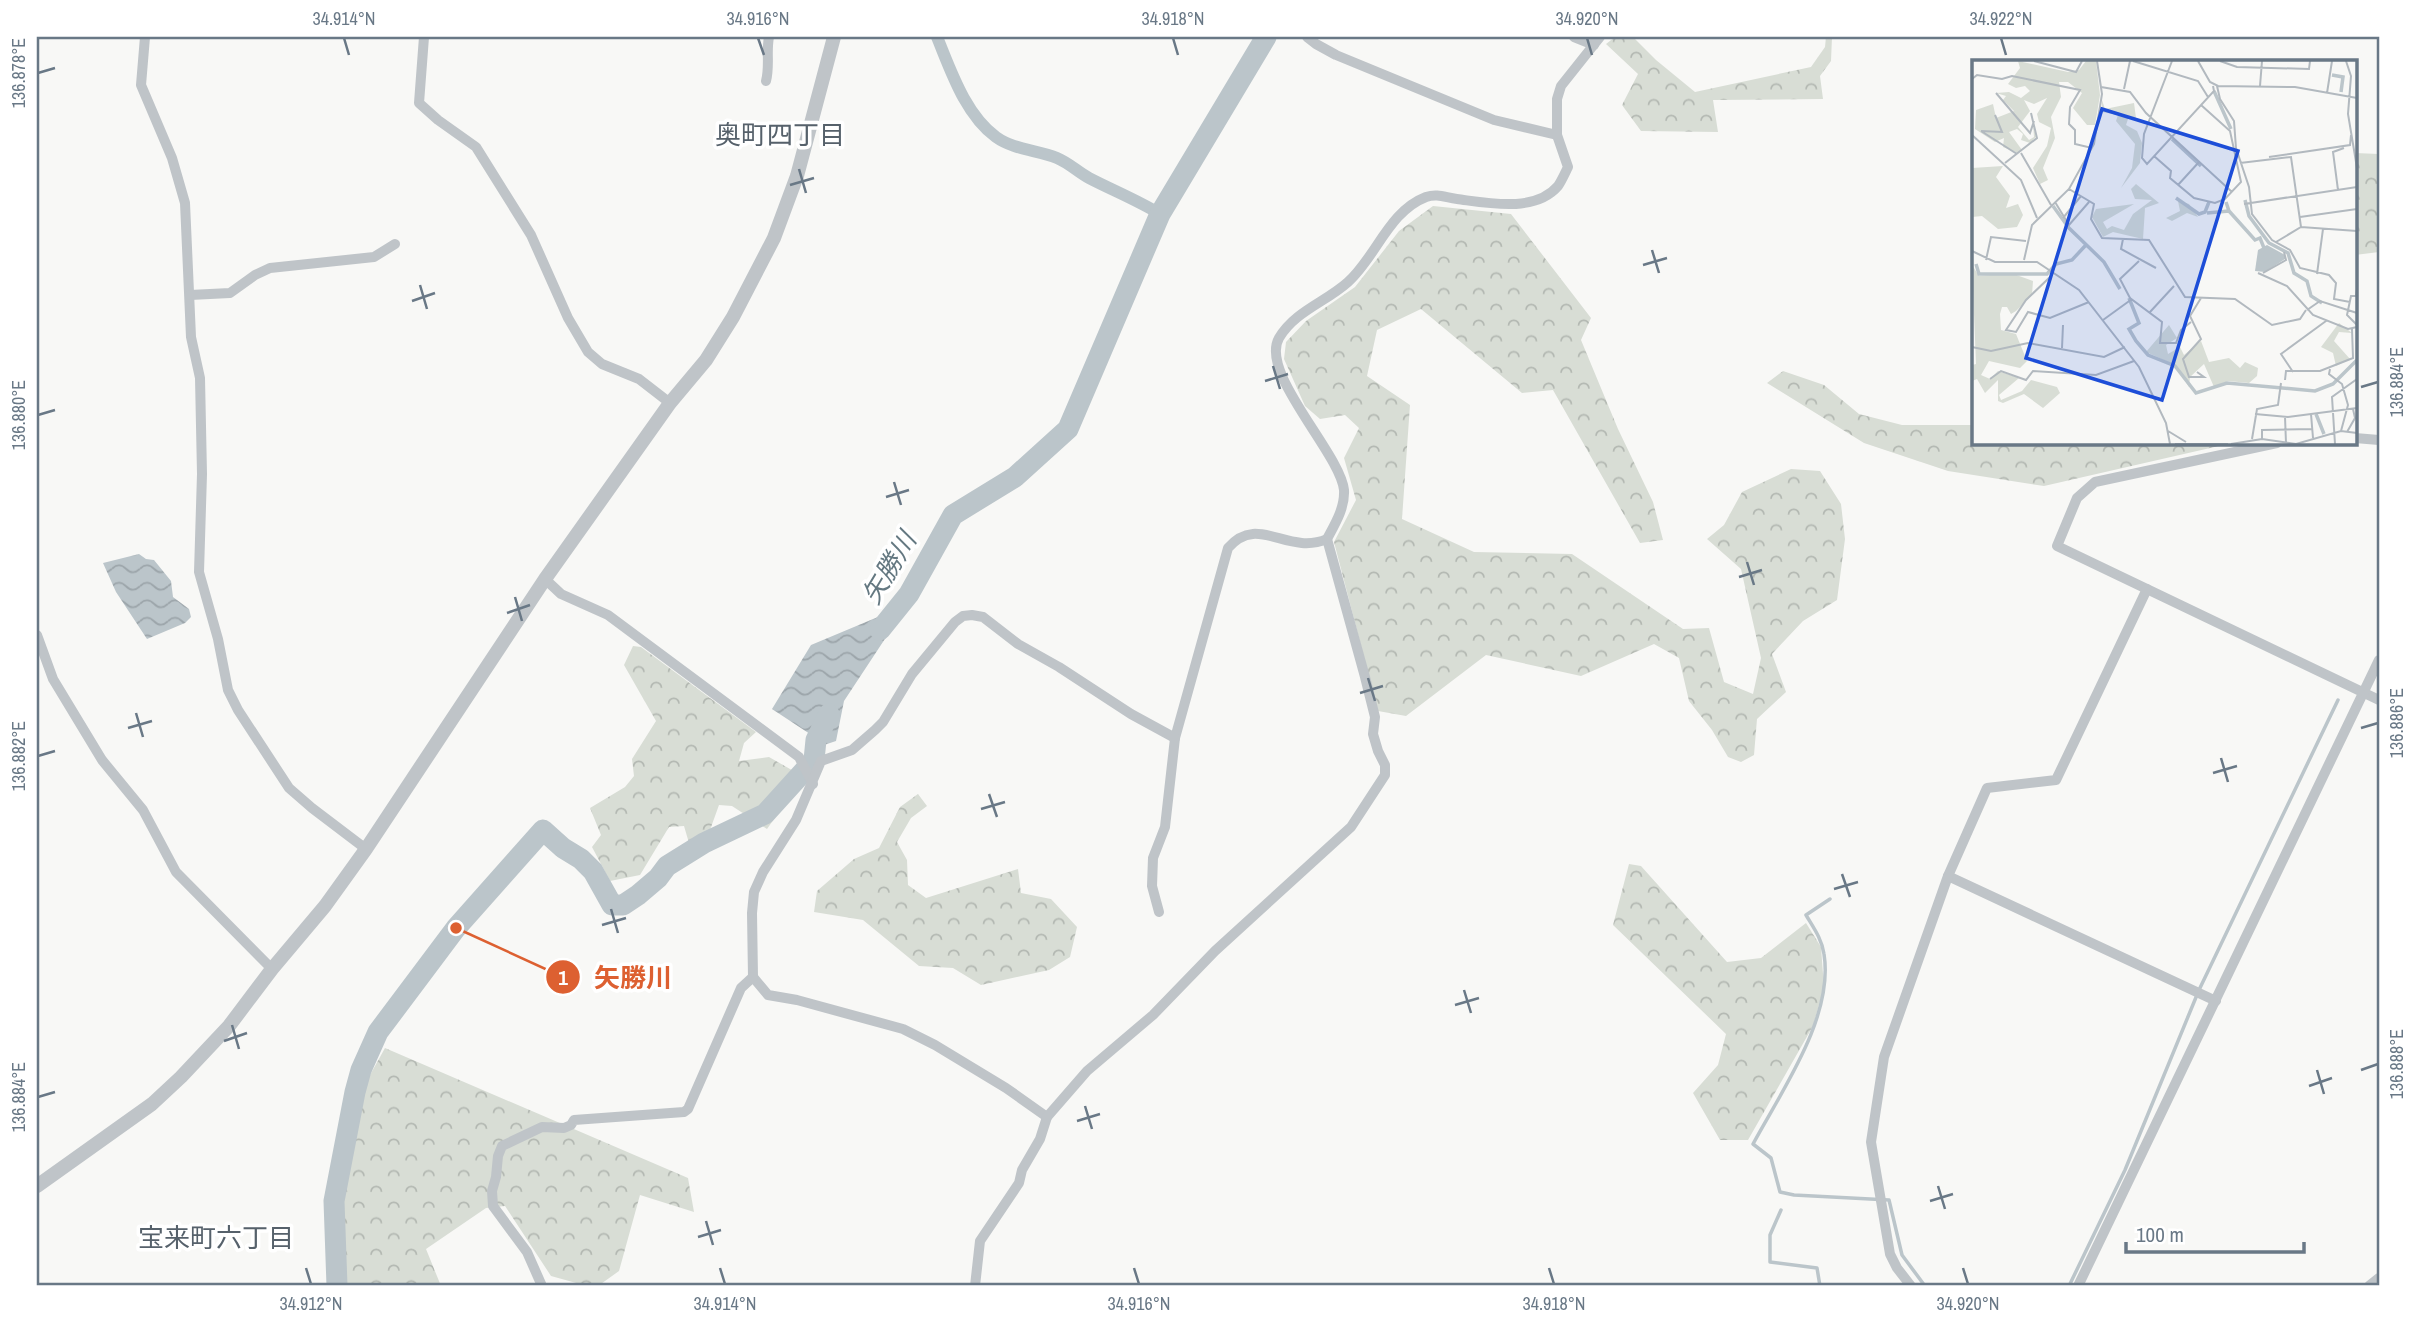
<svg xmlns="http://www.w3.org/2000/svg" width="2416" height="1323" viewBox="0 0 2416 1323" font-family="'Archivo Narrow','Noto Sans JP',sans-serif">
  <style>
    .forest { fill: url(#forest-crowns) }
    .water { fill: url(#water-waves) }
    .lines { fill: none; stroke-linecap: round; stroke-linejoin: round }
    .stream { stroke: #bbc5ca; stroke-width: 3.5 }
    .canal { stroke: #bbc5ca; stroke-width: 12 }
    .river { stroke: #bbc5ca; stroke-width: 21 }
    .minor { stroke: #bfc4c8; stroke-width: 10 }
    .tertiary { stroke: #bfc4c8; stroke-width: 14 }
    .ticks { fill: none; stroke: #697886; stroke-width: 2.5 }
    .labels { text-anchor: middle; stroke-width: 7; stroke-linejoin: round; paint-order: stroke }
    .neighbourhood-label { font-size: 26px; fill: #56616b; stroke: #fff }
    .water-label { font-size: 26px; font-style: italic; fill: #647881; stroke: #fff }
    .inset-river { fill: none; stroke: #bbc5ca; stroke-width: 3.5 }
    .inset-road { fill: none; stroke: #b2b9bf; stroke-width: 2 }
    .view { fill: #1d4ed8; fill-opacity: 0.15; stroke: #1d4ed8; stroke-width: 3.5 }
    .inset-edge { fill: none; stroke: #697886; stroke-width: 3.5 }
    .leader { fill: none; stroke: #dd6031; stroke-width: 2.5 }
    .callout-dot { fill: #dd6031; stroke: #fff; stroke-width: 2.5 }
    .mark-label { font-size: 21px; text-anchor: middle; font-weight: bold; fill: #fff }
    .callout-label { font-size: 26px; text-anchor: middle; font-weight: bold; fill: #dd6031; stroke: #fff; stroke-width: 7; stroke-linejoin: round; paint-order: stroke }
    .neatline { fill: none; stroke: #697886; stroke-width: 2.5 }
    .ticks-label { font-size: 18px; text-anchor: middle; fill: #697886 }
  </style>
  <defs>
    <pattern id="forest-crowns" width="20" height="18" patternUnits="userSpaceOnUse" patternTransform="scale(1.75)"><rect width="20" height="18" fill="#d8ddd5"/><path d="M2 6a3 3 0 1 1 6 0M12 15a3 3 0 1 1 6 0" fill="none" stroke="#b3b8b2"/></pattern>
    <pattern id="water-waves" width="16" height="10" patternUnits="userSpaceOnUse" patternTransform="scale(1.75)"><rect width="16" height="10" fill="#bbc5ca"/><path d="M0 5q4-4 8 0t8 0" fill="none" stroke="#9ca5aa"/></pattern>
  </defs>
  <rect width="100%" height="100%" fill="#f8f8f6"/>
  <!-- forest -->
  <g class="forest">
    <polygon points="1615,37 1633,37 1656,60 1695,92 1811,67 1825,47 1826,37 1832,37 1831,61 1820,76 1823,99 1713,100 1718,132 1641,131 1622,105 1638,74 1606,44"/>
    <polygon points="2355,153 2379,154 2379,252 2355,255"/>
    <polygon points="1433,206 1511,214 1591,318 1581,340 1618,429 1653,502 1663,540 1640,543 1553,390 1522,393 1421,309 1377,330 1367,376 1410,405 1402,519 1474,552 1572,554 1683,629 1709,628 1724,682 1753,694 1761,658 1741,569 1707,539 1724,525 1742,492 1791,469 1820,471 1841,504 1845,539 1837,600 1803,621 1772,654 1786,692 1757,719 1754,755 1741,762 1728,757 1712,730 1689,701 1679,658 1654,644 1581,676 1486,655 1406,716 1378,711 1334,542 1356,500 1344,458 1359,428 1345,415 1320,419 1305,406 1284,359 1286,342 1306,321 1355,287 1399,231"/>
    <polygon points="1783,371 1824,385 1859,414 1902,425 1973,425 1973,443 2232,443 2044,486 1948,471 1864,443 1767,383"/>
    <polygon points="633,646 641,647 756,732 744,743 739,761 769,757 804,777 767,829 732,806 719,805 710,830 689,843 684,826 669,827 640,875 610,881 592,847 601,835 590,808 625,787 634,776 632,759 656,721 624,665"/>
    <polygon points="918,794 927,806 911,818 897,842 907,860 908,885 926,898 1018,869 1021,893 1051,899 1077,927 1070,957 1049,970 981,985 953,968 919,966 863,920 814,912 817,891 854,859 879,848 900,807"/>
    <polygon points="1629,864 1641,866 1727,962 1761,958 1806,923 1821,947 1824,987 1813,1026 1748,1140 1720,1140 1693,1093 1718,1065 1726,1034 1613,925"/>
    <polygon points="385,1048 688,1178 694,1212 640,1195 619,1271 598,1286 587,1286 551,1276 505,1206 486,1208 426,1249 441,1286 345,1286 341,1198 365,1084"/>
  </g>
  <!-- water -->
  <g class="water">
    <polygon points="139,554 146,559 154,560 171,581 173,597 189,609 191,617 185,623 147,639 116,592 103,563"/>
    <polygon points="897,609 904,610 844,701 836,741 821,746 810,734 772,709 811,645"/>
  </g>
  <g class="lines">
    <!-- stream -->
    <g class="stream">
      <path d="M1830,899L1806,915C1813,927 1822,939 1824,954C1834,1017 1782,1090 1753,1144L1771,1158L1780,1192L1794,1195L1889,1200L1902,1255L1925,1286"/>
      <polyline points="1781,1210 1770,1235 1770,1262 1817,1268 1820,1286"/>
      <polyline points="2069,1286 2125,1170 2199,990 2338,700"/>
    </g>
    <!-- canal -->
    <path class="canal" d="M937,37C951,71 965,114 996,137C1014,150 1038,150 1057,158C1069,163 1078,172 1089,178C1112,190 1137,200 1160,214"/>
    <!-- river -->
    <g class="river">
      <polyline points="880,630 909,594 953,515 1015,477 1068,429 1160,214 1266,37"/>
      <polyline points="337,1286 334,1201 355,1092 361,1070 378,1032 456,928 543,830 563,848 581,859 593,871 612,905 623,905 638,895 658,878 667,866 704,843 765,814 814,760 816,740 829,714"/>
    </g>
    <!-- minor -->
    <g class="minor">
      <polyline points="145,37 141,85 172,158 185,203 191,337 200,378 202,474 199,572 218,639 228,690 238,710 289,788 312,808 366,849"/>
      <polyline points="424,37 419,103 438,120 476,147 531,235 568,318 588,352 602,364 639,379 670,403"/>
      <polyline points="1307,37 1316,44 1336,55 1494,120 1557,135"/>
      <polyline points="1574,37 1594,45"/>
      <path d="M766,81C770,66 766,52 769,37"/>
      <polyline points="190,295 230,293 255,275 270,268 374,257 395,244"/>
      <polyline points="2355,438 2379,440"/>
      <polyline points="2277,443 2095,482 2077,498 2057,546 2379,700"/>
      <polyline points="545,579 561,594 608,615 799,757 813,784"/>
      <polyline points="37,635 53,679 102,760 143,810 176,872 272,969"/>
      <polyline points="1948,876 2216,1001"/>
      <path d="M1159,912L1152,886L1153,858L1165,827L1175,738L1228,548C1258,513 1287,556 1327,539C1335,524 1345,508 1344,490C1340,453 1259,373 1279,338C1295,311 1326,302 1348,282C1376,257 1389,211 1426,197C1438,193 1446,198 1457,199C1488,203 1535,213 1558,186C1562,180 1565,173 1568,167L1557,135V99L1561,86L1600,37"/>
      <polyline points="1047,1117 1006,1088 935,1045 903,1029 797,1000 768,995 753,977 752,913 754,892 763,872 796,820 821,761 852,750 875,730 883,722 912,674 955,622 963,616 972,615 983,617 1018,644 1059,667 1131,714 1175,738"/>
      <polyline points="542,1286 527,1252 493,1206 492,1191 496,1177 498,1156 502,1146 542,1127 564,1128 571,1125 574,1120 684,1112 688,1109 741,988 753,977"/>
      <polyline points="975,1286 980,1241 1019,1183 1022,1170 1040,1139 1047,1117 1087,1071 1153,1015 1215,951 1351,827 1385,775 1385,765 1378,751 1373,734 1375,717 1365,677 1327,539"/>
      <polyline points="1911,1286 1897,1268 1890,1254 1871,1142 1884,1057 1948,876 1987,788 2056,780 2147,589"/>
      <polyline points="2078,1286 2379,660"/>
      <polyline points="2369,1286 2379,1278"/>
    </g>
    <!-- tertiary -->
    <polyline class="tertiary" points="37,1186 152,1104 181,1077 229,1026 272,969 325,906 366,849 545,579 670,403 706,360 733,317 774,238 797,176 834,37"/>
  </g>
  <!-- ticks -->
  <path class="ticks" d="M344,38L349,55M758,38L764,55M1173,38L1178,55M1587,38L1592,55M2001,38L2006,55M38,73L55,68M799,169L806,193M790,185L814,178M1652,250L1659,273M1643,265L1667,258M420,285L427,309M412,301L435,293M1273,366L1280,389M1265,381L1288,374M2361,387L2378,382M38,415L55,410M894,482L901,505M886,497L909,490M1747,562L1754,585M1739,577L1762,570M515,597L522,621M507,613L530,605M1368,678L1375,701M1360,693L1383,686M136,713L143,737M128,728L152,721M2361,728L2378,723M38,756L55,751M2221,758L2228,782M2213,773L2237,766M989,794L997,817M981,809L1005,802M1842,874L1850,897M1834,889L1858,882M611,909L618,933M602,925L626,918M1464,990L1471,1013M1455,1005L1479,998M232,1025L239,1049M224,1041L247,1033M2317,1070L2324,1094M2361,1070L2378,1064M2309,1086L2332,1078M38,1097L55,1092M1085,1106L1092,1129M1077,1121L1100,1114M1938,1186L1945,1209M1930,1201L1953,1194M706,1221L713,1245M698,1237L721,1230M306,1268L311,1284M720,1268L725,1284M1134,1268L1139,1284M1549,1268L1554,1284M1963,1268L1968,1284"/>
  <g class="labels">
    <!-- neighbourhood labels -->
    <g class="neighbourhood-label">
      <text x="780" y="144">奥町四丁目</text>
      <text x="216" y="1247">宝来町六丁目</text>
    </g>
    <!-- water labels -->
    <g class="water-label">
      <text transform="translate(889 568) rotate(-59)" y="9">矢勝川</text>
    </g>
  </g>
  <!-- overview -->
  <g transform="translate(1972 60)">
    <rect width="385" height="385" fill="#f8f8f6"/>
    <path d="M46,1L96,12L107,10L114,1H124L128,35L123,65H115L101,48L110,33L96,22H87L89,37L79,57L83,78L71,108L76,120L68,124L61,108L75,86L79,68L67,62L65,54L75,38L62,44L52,40L58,51L46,67L57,80L62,77L61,64L64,77L58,83L49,80L51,74L45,69L37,72L50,90L46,93L31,87L32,78L23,82L3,69L4,50L21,44L24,58L42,51L31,40L34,36L24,33L37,32L49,38L58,31L53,26L44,28L36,24L48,8ZM130,40L133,49L162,43L164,58L157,56L154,65L165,71L170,83L168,103L149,128L160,108L163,84L144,61L146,55L130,52ZM31,106L24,117L38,136L34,148L46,144L51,155L45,167L26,169L10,156L0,157V108ZM164,124L187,143L173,148L171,179L141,172L131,177L120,157L124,149L162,144L131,162L135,169L140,166L152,170L161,154L180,140L163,139L159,129ZM206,141L217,144L226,157L215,153L200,161L194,158L208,151ZM0,205L7,216L39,213L61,221L60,235L44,251L39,254L35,247H30L28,254L29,270L44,274L55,301L48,308L17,301L9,315L18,319L26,311L47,318L27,335L29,340L50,331L59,320L85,327L88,333L71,348L52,334L31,343L26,341V320L13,333L5,319L0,321V305L4,304ZM367,263L380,273L367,272L362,281L378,299L364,306L361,293L349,287ZM197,265L205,278L194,285L196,294L208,287L212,295L229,281L237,302L257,298L268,308L273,302L286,308L285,316L277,323L256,321L242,327L232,304L218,317L217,327L203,305L174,292Z" fill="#d8ddd5"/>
    <path d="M295,185L313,195V199L293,212L283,211L286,190Z" fill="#bbc5ca"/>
    <path class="inset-river" d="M360,15L371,17L369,32M242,31L259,69M200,79L229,106M204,138L227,154L233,152L237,142M273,140L277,156L297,183L316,193L322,213L335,221L339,236L350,243M254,142L257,151L283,180L288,178L292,188M81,146L97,168L132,202L148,229M235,153L257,151M4,204L7,214H75L84,204L100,200L113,186M157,238L167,263L157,269L164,281L176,295L203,306L224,333L255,323L343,331L361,324L385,300M344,354L352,374"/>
    <path class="inset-road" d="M62,1L104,12L110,1M161,1L226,21L236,37M200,1L172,74L170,98L175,104L242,31L241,26M226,1L238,22L246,26L323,27L385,38M248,1L265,7L337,9L338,1M374,1L379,16L376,54L385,108M0,19L5,15L30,19L40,16L108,30L98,47L97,64L103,70V84L120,88M245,26L248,39L262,61L264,88L277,127L280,154L300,180L318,190L328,208L357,215L364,223L362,239L378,242M288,26L290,1M129,27L158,32L174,53L260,132M152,29L158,1M24,33L58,73L62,61M355,33L360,1M9,71L45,94M9,71L30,72L23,55M0,75L49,120L65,158M49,93L79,145M182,96L199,111L198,118L222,138L243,143L253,139L269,122L258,71L229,45M297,97L378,85L379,75M33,103L65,78L59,53M268,103L319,97L329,167M206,125L227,102M97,129L122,144L119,159L130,178L177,180L213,237L263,239L300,265L328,259L334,250M366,130L361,92L372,88M83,142L97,165L117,142M272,144L385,127M328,157L385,149M91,158L109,136M151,179L149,189L184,208M304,182L329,167L385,171M0,191L23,202H65L107,230L167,307L194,363L198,384M14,200L19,177L54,181M52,200L60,165L97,129L122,84L130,34L125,1M167,201L148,219L158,238L190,262L188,283H204L209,270L219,262M286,213L315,226L341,255L376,269L385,267M291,213L314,200L312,192M345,214L351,169M78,217L54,240L34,270L44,272L56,252L78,258L117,242M385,229L384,236H379L375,255L385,265M335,250L348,241L385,253M178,252L202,226M131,260L160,239M0,287L19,291L56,283L132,297L153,287M90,288L91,265M358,309L357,314L370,324L376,345L369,371M225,312L232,317H217L211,299L229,279L218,256L229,238M321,312L309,294L354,261M18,319L29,311L54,320L61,311L124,315L162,301M313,320L314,311H348L381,298L380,269M283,354L316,357L385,348M339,354L341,378M313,357L314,383M196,371L214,382M375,372L383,358L381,349M280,379L285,349L306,345L309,323M290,379V370L340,369M203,384H256M259,384L290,379L324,384L369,371L385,373M363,384L360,337L385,319"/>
    <path class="view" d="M130,49L266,91L190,340L54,298Z"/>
    <rect width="385" height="385" class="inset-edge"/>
  </g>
  <!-- callouts -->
  <path class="leader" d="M456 928L563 977"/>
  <g class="callout-dot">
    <circle cx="456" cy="928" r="7"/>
    <circle cx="563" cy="977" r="18"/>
  </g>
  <g class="mark-label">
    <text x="563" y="985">1</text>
  </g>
  <g class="callout-label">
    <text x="633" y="987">矢勝川</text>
  </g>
  <!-- border -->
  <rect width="2416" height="1323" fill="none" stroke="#ffffff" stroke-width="77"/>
  <!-- scale -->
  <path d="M2126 1242v10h178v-10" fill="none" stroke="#697886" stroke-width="3.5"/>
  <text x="2136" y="1242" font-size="21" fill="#697886" stroke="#ffffff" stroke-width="5" paint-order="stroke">100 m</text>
  <rect x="38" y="38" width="2340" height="1246" class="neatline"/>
  <g class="ticks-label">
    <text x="344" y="25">34.914°N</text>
    <text x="758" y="25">34.916°N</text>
    <text x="1173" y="25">34.918°N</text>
    <text x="1587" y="25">34.920°N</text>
    <text x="2001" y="25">34.922°N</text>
    <text transform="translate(19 73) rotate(-90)" y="6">136.878°E</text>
    <text transform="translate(2397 382) rotate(-90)" y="6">136.884°E</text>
    <text transform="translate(19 415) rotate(-90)" y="6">136.880°E</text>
    <text transform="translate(2397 723) rotate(-90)" y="6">136.886°E</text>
    <text transform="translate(19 756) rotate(-90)" y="6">136.882°E</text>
    <text transform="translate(2397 1064) rotate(-90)" y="6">136.888°E</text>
    <text transform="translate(19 1097) rotate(-90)" y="6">136.884°E</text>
    <text x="311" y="1310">34.912°N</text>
    <text x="725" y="1310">34.914°N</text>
    <text x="1139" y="1310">34.916°N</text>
    <text x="1554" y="1310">34.918°N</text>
    <text x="1968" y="1310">34.920°N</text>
  </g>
</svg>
